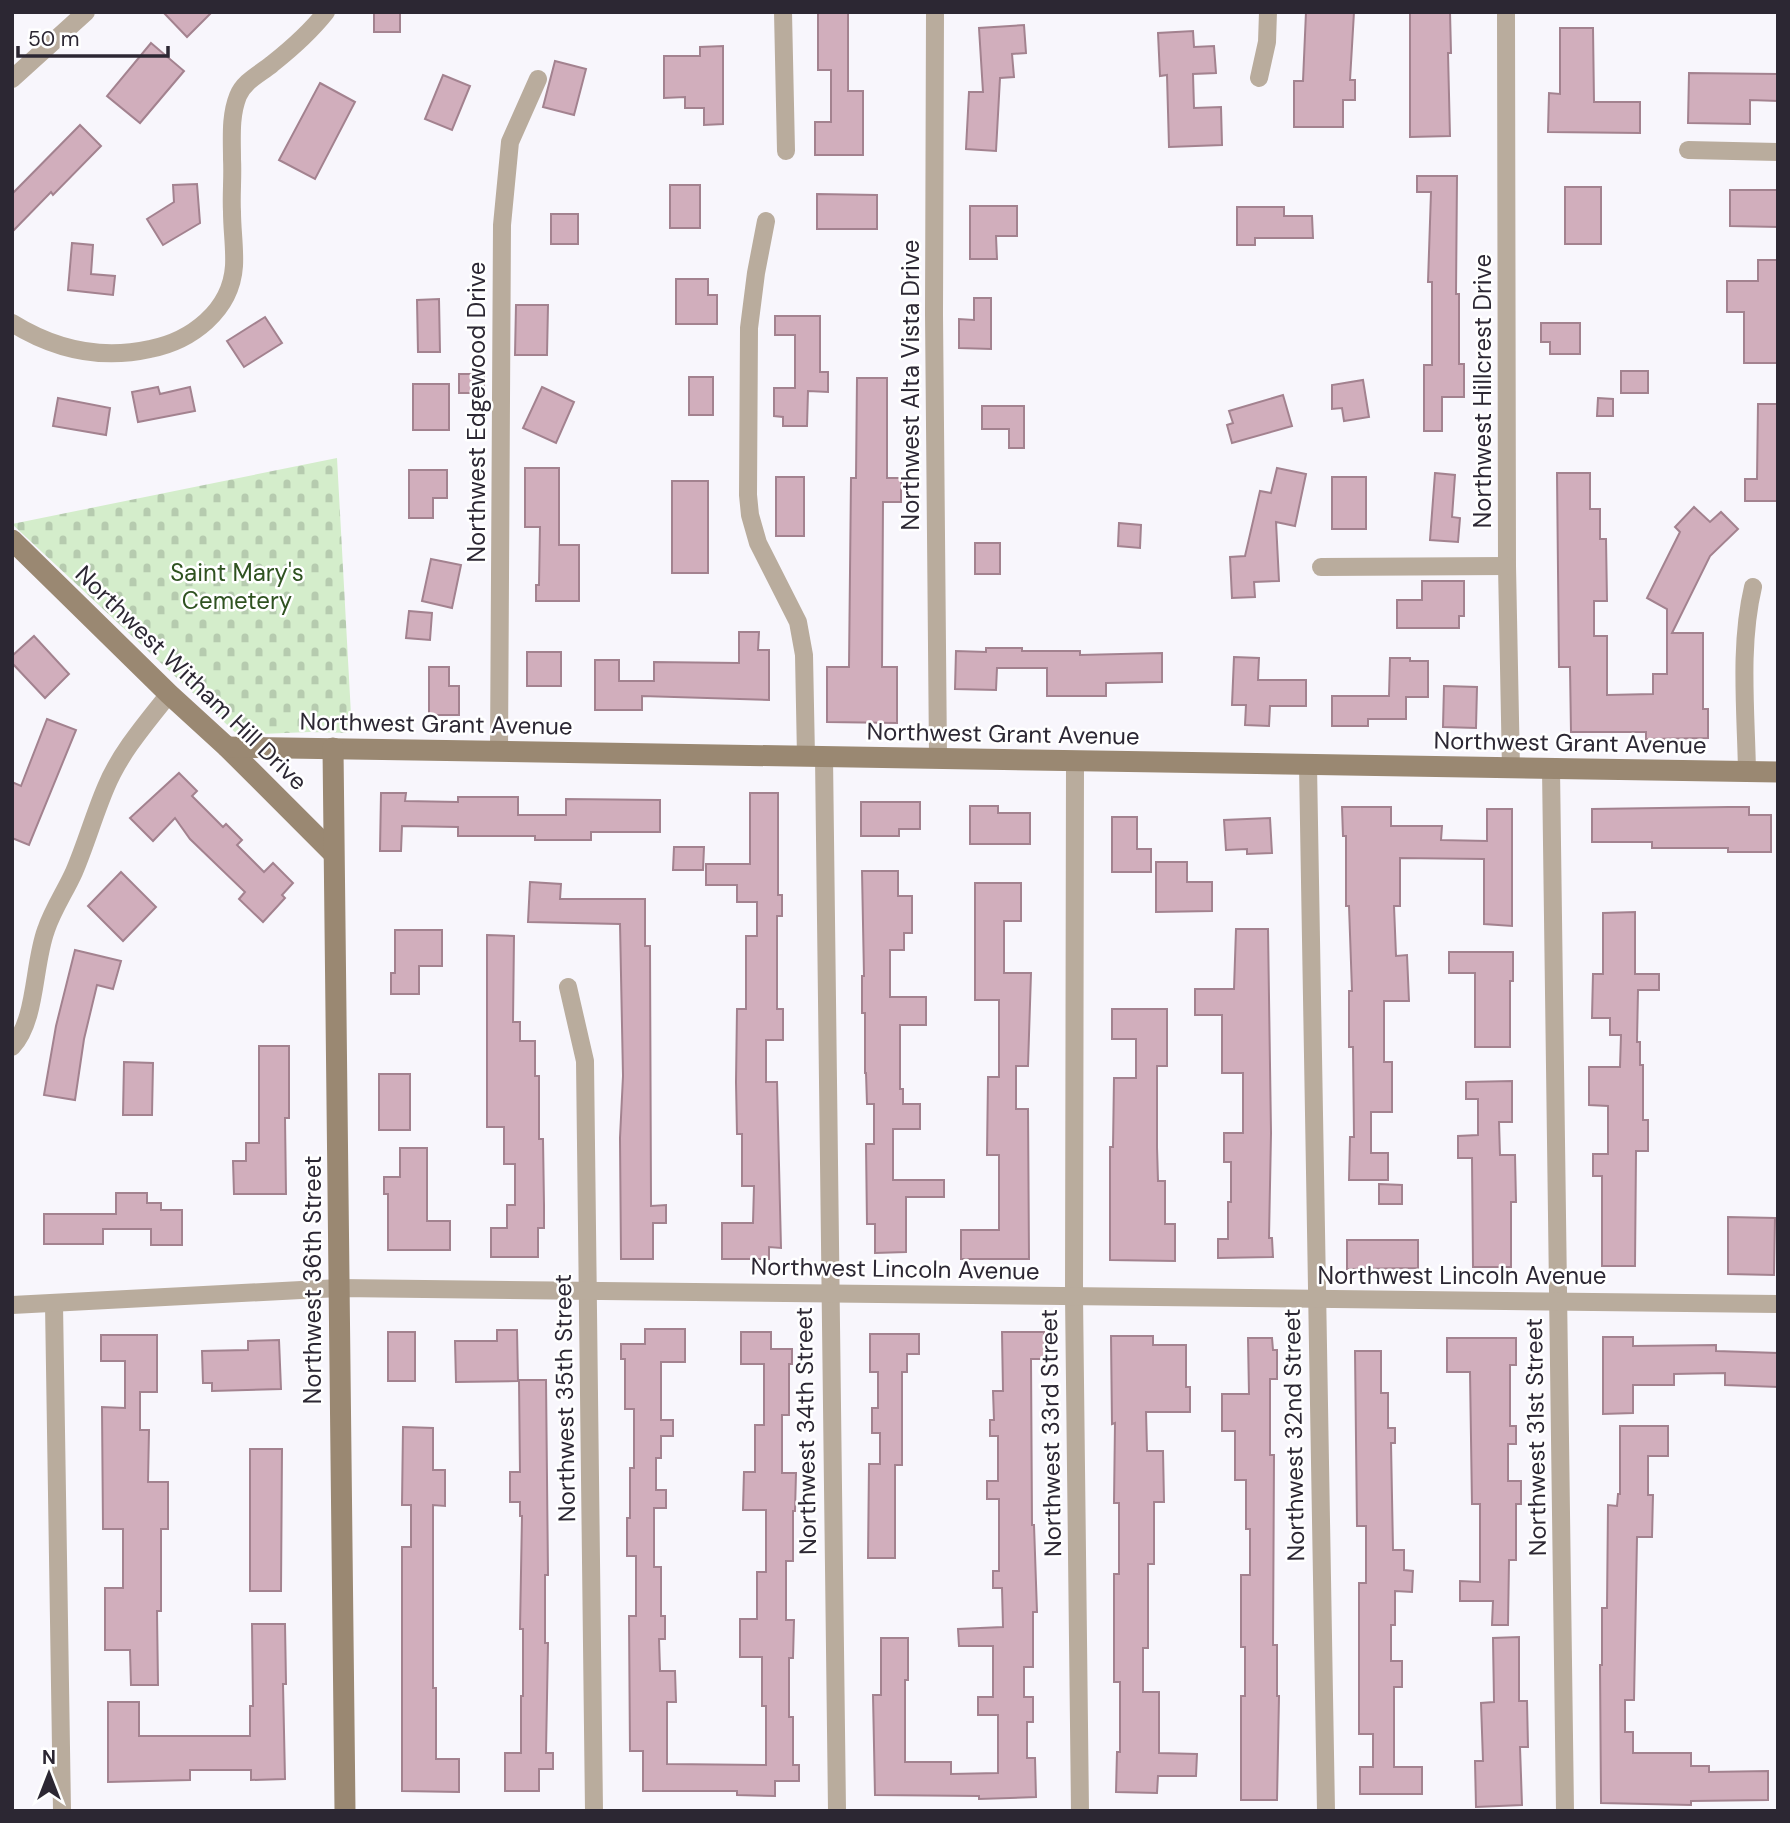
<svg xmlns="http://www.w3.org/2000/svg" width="1790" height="1823" viewBox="0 0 1790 1823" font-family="'DM Sans',sans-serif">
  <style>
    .cemetery { fill: url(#cemetery-stones) }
    .building { fill: #d1aebc; stroke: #a3828f; stroke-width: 2 }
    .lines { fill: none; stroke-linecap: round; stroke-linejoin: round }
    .street { stroke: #b9ac9d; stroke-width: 18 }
    .secondary { stroke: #9a8872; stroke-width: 21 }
    .labels { text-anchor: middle; stroke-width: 5; stroke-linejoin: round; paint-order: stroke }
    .street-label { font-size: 24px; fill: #2c2733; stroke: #fff }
    .park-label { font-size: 24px; fill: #2f5220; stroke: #fff }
  </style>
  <defs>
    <pattern id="cemetery-stones" width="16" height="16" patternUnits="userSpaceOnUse" patternTransform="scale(1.75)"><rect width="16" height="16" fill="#d4edcb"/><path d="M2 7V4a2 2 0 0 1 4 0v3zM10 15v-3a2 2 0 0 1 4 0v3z" fill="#b6cbaf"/></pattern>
  </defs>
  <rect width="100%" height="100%" fill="#f8f6fc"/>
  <!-- cemetery -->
  <polygon class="cemetery" points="337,458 352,733 310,732 238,735 12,524"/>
  <!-- building -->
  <g class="building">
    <polygon points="163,12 212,12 187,37"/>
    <rect x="374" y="12" width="26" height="20"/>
    <polygon points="818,12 848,12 848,91 863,91 863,155 815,155 815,122 831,122 831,70 818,70"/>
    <polygon points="1306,12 1354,12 1350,80 1355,80 1355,100 1343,100 1343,127 1294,127 1294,81 1303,81"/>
    <polygon points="1410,12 1450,12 1451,53 1448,53 1450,136 1410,137"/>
    <polygon points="1024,25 1026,53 1012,54 1014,77 1000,78 996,151 966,149 969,92 983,92 979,28"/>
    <polygon points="1560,28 1593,28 1594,102 1640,102 1640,133 1548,132 1549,93 1560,94"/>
    <polygon points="1193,31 1194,47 1214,46 1216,73 1193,74 1194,108 1221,107 1222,145 1169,147 1167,75 1160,76 1158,33"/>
    <polygon points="151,43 184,71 140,123 107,96"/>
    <polygon points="723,46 723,124 704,125 704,108 685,108 685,97 664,98 664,56 700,56 700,47"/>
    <polygon points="555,61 586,69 574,115 543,107"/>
    <polygon points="1689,73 1778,74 1778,101 1750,100 1750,124 1688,123"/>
    <polygon points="443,75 470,86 452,130 425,119"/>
    <polygon points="320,83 355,102 315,179 279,160"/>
    <polygon points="80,125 101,146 53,195 51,192 12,232 12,194"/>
    <polygon points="1417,176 1457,176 1456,294 1459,294 1459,364 1464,364 1464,397 1442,397 1442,431 1424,431 1424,365 1432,365 1432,282 1428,282 1431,192 1417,192"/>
    <polygon points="197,184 200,223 163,245 147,219 174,202 173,185"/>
    <rect x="670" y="185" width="30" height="43"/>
    <rect x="1565" y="187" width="36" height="57"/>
    <polygon points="1730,190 1778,190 1778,227 1730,226"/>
    <polygon points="817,194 877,195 877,229 817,229"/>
    <polygon points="970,206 1017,206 1017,236 996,236 997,259 970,259"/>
    <polygon points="1237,207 1284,207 1284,216 1312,216 1313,238 1255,238 1255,245 1237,245"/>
    <rect x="551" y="214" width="27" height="30"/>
    <polygon points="72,243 93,245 91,274 115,276 113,295 68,290"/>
    <polygon points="1758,260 1778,260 1778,363 1744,363 1744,312 1727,312 1727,281 1758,281"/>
    <polygon points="676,279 708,279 708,295 717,295 717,324 676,324"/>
    <polygon points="974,298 991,298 991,349 959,348 959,319 974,320"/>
    <polygon points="439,299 440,352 418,352 417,300"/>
    <polygon points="516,305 548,305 547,355 515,355"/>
    <polygon points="775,316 820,316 820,372 828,372 828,392 808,391 807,426 783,426 783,417 774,416 774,388 795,388 795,335 775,335"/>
    <polygon points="265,317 282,343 244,367 227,341"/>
    <polygon points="1541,323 1580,323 1580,354 1550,354 1550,342 1541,342"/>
    <rect x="1621" y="371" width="27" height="22"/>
    <rect x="459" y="374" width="25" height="19"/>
    <rect x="689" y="377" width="24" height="38"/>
    <polygon points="857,378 887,378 887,478 901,478 901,502 883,502 882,667 897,667 897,723 827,722 827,667 849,667 851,478 856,478"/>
    <polygon points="1363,380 1369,417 1344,421 1342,408 1332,409 1332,385"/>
    <rect x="413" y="384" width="36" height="46"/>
    <polygon points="158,387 160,394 190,387 195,411 138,422 132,392"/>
    <polygon points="542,387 574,402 556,443 523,428"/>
    <polygon points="1283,395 1292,426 1232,443 1227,425 1233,423 1229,411"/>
    <polygon points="58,398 110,408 106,435 53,426"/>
    <polygon points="1598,398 1613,399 1613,416 1597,416"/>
    <polygon points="1758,404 1778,404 1778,501 1745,501 1745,479 1757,479"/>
    <polygon points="982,406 1024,406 1024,448 1009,448 1009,429 982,429"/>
    <polygon points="525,468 559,468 559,545 579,545 579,601 536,601 536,585 539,585 540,527 525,527"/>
    <polygon points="1277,468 1306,474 1295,526 1276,522 1279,581 1254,582 1255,597 1232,598 1230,557 1245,556 1260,491 1271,493"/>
    <polygon points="409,470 447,470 447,498 433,498 433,518 409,518"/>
    <polygon points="1435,473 1455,475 1452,517 1460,518 1458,542 1430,540"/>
    <polygon points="1557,473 1590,473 1590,509 1600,509 1600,539 1606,539 1607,601 1594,601 1594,636 1607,636 1607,695 1653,694 1653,674 1667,674 1667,609 1647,598 1680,532 1675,527 1694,507 1710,522 1721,512 1738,529 1710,556 1672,633 1703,633 1703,709 1708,709 1708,738 1646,739 1646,732 1571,732 1570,667 1559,667"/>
    <rect x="776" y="477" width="28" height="59"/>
    <rect x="1332" y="477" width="34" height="52"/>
    <rect x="672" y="481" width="36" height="92"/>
    <polygon points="1119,523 1141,525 1140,548 1118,546"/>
    <rect x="975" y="543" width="25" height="31"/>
    <polygon points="431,559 461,565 452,608 422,601"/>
    <polygon points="1422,581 1464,581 1464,616 1459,616 1459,628 1397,628 1397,600 1422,600"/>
    <polygon points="409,611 432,613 430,640 406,638"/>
    <polygon points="739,632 759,632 758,650 769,650 769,700 642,696 642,710 595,710 595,660 619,660 619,681 654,681 654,662 739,663"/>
    <polygon points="34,636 69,674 45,698 12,663 12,656"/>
    <polygon points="986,648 1022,648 1022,651 1080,651 1080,655 1162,653 1162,682 1106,683 1106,696 1047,696 1047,668 997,668 996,690 955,689 956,651 986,652"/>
    <rect x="527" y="652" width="34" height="34"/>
    <polygon points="1234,657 1259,658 1258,680 1306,680 1306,706 1270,706 1269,726 1245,725 1246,705 1232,705"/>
    <polygon points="1390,658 1410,658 1410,661 1428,661 1428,697 1406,697 1406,719 1368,719 1368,726 1332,726 1332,696 1389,696"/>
    <polygon points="429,667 449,667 449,686 459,686 459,715 429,715"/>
    <polygon points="1444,686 1477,687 1476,728 1443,727"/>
    <polygon points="47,719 76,730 29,845 12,838 12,782 21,786"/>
    <polygon points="179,773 197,791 192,796 223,827 226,824 242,840 237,845 264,872 273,863 293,883 282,895 285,898 263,922 239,899 245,892 190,839 175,818 153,841 130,818"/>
    <polygon points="381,793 406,793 405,801 458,802 458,797 518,797 518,815 566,815 566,799 660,800 660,832 591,832 591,840 535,840 535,836 458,836 458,827 402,826 401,851 380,851"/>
    <polygon points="750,793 778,793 778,895 782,895 782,916 777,916 777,1009 783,1009 783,1040 766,1040 766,1082 777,1082 781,1248 769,1247 769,1259 722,1259 722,1223 753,1223 754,1186 742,1186 742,1134 737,1134 736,1082 737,1009 746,1009 746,936 757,936 757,902 737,902 737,885 706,885 706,864 750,864"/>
    <polygon points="861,802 920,802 920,829 899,829 899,836 861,836"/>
    <polygon points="970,806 998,806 998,813 1030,813 1030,844 970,844"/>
    <polygon points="1342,807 1391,807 1391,826 1442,826 1441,840 1487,841 1487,809 1512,809 1512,926 1484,924 1484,859 1400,858 1400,906 1394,906 1396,956 1407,955 1409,1001 1384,1001 1384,1062 1392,1062 1392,1112 1371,1112 1371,1153 1388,1153 1388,1180 1349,1180 1350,1137 1354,1137 1353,1047 1349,1047 1349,991 1352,991 1349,906 1346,906 1346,836 1343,836"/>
    <polygon points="1728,807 1749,807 1749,815 1771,815 1771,852 1728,852 1728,848 1652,848 1652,842 1592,842 1592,809"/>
    <polygon points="1112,817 1137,817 1137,849 1151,849 1151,872 1112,872"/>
    <polygon points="1270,818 1272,853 1247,854 1247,849 1226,850 1224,820"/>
    <polygon points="674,847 704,847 703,870 673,870"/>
    <polygon points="1156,862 1187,862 1187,882 1212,882 1212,911 1156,912"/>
    <polygon points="862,871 898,871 898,896 912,896 912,933 904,933 904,950 890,950 890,997 926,997 926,1025 900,1025 900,1089 903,1089 903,1104 920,1104 920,1129 893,1129 893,1180 944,1180 944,1197 906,1197 906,1252 875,1253 875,1224 867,1224 866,1144 874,1144 874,1104 867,1104 866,1073 865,1073 865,1013 862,1013 862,976 864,976"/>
    <polygon points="121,872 156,907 123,941 88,906"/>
    <polygon points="530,882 561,884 560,899 645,899 645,946 650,946 651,1206 666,1205 666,1223 653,1223 653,1259 621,1259 620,1138 623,1076 620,924 528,922"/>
    <polygon points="975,883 1021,883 1021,921 1004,921 1004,973 1031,973 1028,1066 1016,1066 1016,1109 1028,1109 1029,1259 961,1259 961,1230 999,1230 999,1155 987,1155 988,1077 999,1077 999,1000 975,1000"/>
    <polygon points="1635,912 1635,974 1659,974 1659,990 1638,990 1637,1042 1640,1042 1640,1065 1643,1065 1643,1120 1648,1120 1648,1151 1636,1151 1635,1266 1602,1266 1602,1176 1593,1176 1593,1154 1608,1154 1608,1106 1589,1105 1589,1067 1620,1067 1621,1035 1610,1035 1610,1018 1592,1018 1593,974 1603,974 1603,913"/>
    <polygon points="1236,929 1268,929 1271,1133 1269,1238 1272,1238 1273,1257 1218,1258 1218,1239 1228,1239 1228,1202 1231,1202 1231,1162 1224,1162 1224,1133 1243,1133 1243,1073 1222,1073 1222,1015 1195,1015 1195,989 1234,989"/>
    <polygon points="395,930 442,930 442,966 419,966 419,994 391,994 391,973 395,973"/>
    <polygon points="487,935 514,936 513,1022 520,1022 520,1041 535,1041 535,1076 539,1076 539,1139 543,1139 544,1205 544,1228 538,1228 538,1257 491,1257 491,1228 507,1228 507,1205 515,1205 515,1164 504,1164 504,1127 487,1127"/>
    <polygon points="75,950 121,961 113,989 97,985 84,1039 75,1100 44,1095 56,1026"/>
    <polygon points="1449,952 1513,952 1513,981 1510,981 1510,1047 1475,1047 1475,973 1449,973"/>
    <polygon points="1112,1009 1167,1009 1167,1066 1157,1066 1157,1147 1158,1181 1165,1181 1165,1224 1175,1224 1175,1261 1110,1260 1110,1147 1113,1147 1114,1078 1136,1078 1136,1039 1112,1039"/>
    <polygon points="259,1046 289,1046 289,1118 285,1118 286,1194 234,1194 233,1161 246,1161 246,1143 259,1143"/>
    <polygon points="124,1062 153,1063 152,1115 123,1115"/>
    <rect x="379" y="1074" width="31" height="56"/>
    <polygon points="1512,1081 1512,1122 1499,1122 1500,1155 1515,1155 1516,1202 1511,1202 1511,1267 1473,1267 1472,1158 1458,1158 1458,1136 1478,1135 1478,1099 1466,1099 1466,1082"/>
    <polygon points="400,1148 427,1148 427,1221 450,1221 450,1250 388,1250 388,1194 384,1194 384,1177 400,1177"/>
    <polygon points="1379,1184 1402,1185 1402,1204 1379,1204"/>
    <polygon points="116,1193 147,1193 147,1203 161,1203 161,1210 182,1210 182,1245 151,1245 151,1229 103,1229 103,1244 44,1244 44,1214 116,1214"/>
    <polygon points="1728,1217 1775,1218 1774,1275 1728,1274"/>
    <polygon points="1347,1240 1418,1240 1418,1268 1347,1269"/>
    <polygon points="645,1329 685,1329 685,1362 661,1362 661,1420 673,1420 673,1436 661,1436 661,1458 656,1458 656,1490 666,1490 666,1508 654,1508 654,1567 661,1567 661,1616 665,1616 665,1639 659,1639 660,1671 675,1671 676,1702 667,1702 667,1764 766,1765 766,1706 762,1706 762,1657 740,1657 740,1619 757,1619 757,1572 766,1572 766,1510 743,1510 744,1472 755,1472 755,1425 764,1425 764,1364 741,1364 741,1332 771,1332 771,1349 792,1349 792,1364 789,1364 789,1415 782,1415 782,1473 796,1473 795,1511 793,1511 793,1561 786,1561 786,1620 794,1620 793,1658 789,1658 789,1717 793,1717 793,1765 799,1765 799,1781 775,1781 775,1796 737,1795 737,1791 643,1791 643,1751 630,1751 629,1616 636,1616 636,1556 627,1556 627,1518 630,1518 630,1468 634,1468 634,1409 625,1409 625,1359 621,1359 621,1344 645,1344"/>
    <polygon points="497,1330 517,1330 518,1381 456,1382 455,1341 497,1341"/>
    <rect x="388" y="1332" width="27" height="49"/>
    <polygon points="1002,1332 1044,1332 1044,1359 1031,1359 1032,1525 1034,1525 1037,1612 1033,1612 1033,1667 1024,1667 1024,1697 1033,1697 1033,1722 1027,1722 1027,1758 1035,1758 1036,1797 979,1799 979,1796 875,1795 873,1695 881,1695 881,1638 908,1638 908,1680 905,1680 905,1762 951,1762 951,1774 998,1773 998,1715 978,1715 978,1697 993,1697 993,1646 959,1646 958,1629 1003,1627 1002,1588 993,1588 993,1571 999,1571 999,1499 987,1499 987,1481 998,1481 998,1436 990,1436 990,1420 994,1420 993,1391 1003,1391"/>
    <polygon points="870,1334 919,1334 919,1354 907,1354 907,1372 902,1372 902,1465 895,1465 895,1558 868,1558 869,1464 880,1464 880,1433 872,1433 872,1408 878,1408 878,1372 870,1372"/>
    <polygon points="101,1335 157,1335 157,1392 140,1392 140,1430 149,1430 148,1482 168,1482 168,1529 161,1529 161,1611 157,1611 158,1685 131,1685 130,1650 105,1650 105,1588 123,1588 123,1529 103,1529 102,1407 125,1408 125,1361 101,1361"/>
    <polygon points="1111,1336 1153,1336 1153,1345 1186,1345 1186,1387 1190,1387 1190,1412 1146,1412 1147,1451 1163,1451 1164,1502 1154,1502 1154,1564 1148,1564 1148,1648 1143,1648 1143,1692 1159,1692 1159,1753 1197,1754 1196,1776 1158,1776 1157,1793 1116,1792 1117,1752 1120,1752 1120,1682 1114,1682 1114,1574 1119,1574 1119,1503 1114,1503 1115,1423 1112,1424"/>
    <polygon points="1603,1337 1633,1337 1633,1346 1716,1345 1716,1351 1778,1353 1778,1387 1725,1385 1725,1373 1674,1374 1674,1385 1633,1385 1633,1413 1603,1414"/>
    <polygon points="1248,1338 1272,1338 1273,1350 1277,1350 1277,1379 1270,1379 1270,1455 1274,1455 1273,1645 1277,1645 1277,1696 1279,1696 1277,1800 1241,1800 1241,1696 1245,1696 1245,1647 1241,1647 1241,1575 1250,1575 1250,1529 1246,1529 1246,1480 1235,1480 1235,1431 1222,1431 1222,1394 1249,1394"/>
    <polygon points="1447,1338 1516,1338 1516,1365 1510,1365 1510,1426 1516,1426 1516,1444 1508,1444 1508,1481 1521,1481 1521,1504 1516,1504 1516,1560 1509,1560 1508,1625 1492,1625 1493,1601 1460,1601 1460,1581 1480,1582 1480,1504 1472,1504 1470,1372 1447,1372"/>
    <polygon points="279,1340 281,1389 212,1391 212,1383 203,1383 202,1351 248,1350 248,1341"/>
    <polygon points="1355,1351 1381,1351 1381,1393 1388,1393 1388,1428 1395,1428 1395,1443 1391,1443 1393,1550 1404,1550 1404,1570 1413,1571 1412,1592 1395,1591 1395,1625 1391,1625 1391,1661 1402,1661 1402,1687 1394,1687 1394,1767 1422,1767 1422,1794 1360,1794 1360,1767 1373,1767 1373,1734 1359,1734 1359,1583 1366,1583 1366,1526 1357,1526"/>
    <polygon points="519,1380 546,1380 548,1575 545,1575 545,1643 548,1643 546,1753 553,1753 553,1769 539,1769 539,1791 505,1791 505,1753 521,1753 521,1696 523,1696 523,1629 520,1629 522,1516 520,1516 520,1502 510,1502 510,1472 520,1472"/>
    <polygon points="1620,1426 1668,1426 1668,1456 1648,1456 1648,1495 1653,1495 1652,1537 1637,1537 1634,1700 1625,1700 1625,1732 1633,1732 1633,1753 1691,1753 1691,1766 1709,1766 1709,1772 1768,1771 1768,1800 1691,1801 1691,1805 1601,1803 1600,1665 1602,1665 1602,1608 1607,1608 1608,1505 1617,1506 1618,1494 1620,1494"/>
    <polygon points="403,1427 433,1428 433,1470 445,1470 445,1506 433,1505 433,1688 436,1688 436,1759 459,1759 459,1792 402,1791 402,1547 411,1547 411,1505 402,1505"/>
    <polygon points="250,1449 282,1449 281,1591 250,1591"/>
    <polygon points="252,1624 285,1624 286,1684 283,1684 285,1779 251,1780 251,1770 190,1770 190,1780 108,1782 108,1702 139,1702 139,1736 250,1736 250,1706 253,1706"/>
    <polygon points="1519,1637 1519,1701 1527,1701 1528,1747 1520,1747 1522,1805 1476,1807 1475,1761 1483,1761 1481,1703 1494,1702 1493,1638"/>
  </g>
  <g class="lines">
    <!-- street -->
    <g class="street">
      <polyline points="783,12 786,151"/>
      <polyline points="935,12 934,314 938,757"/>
      <polyline points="1506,12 1507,566 1511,769"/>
      <polyline points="1259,78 1267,42 1268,12"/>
      <polyline points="12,79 86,12"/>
      <polyline points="1688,150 1778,152"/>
      <polyline points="766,221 756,273 749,328 748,495 750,515 758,543 798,622 804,655 806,757"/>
      <path d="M12,323C54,349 101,360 150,349C191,341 231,311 234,266C235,248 232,230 232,212C231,195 233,177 232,159C232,138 230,116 238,96C244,81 260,74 272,64C291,49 311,31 326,12"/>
      <polyline points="1321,567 1507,566"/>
      <polyline points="499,752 502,225 510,142 538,79"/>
      <polyline points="824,757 837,1811"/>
      <polyline points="1075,762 1074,1296 1080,1811"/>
      <polyline points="1308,765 1326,1811"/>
      <polyline points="1551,769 1565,1811"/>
      <path d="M1747,772C1746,711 1739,646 1753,587"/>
      <polyline points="568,987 585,1061 594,1811"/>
      <path d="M12,1047C37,1020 33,965 46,930C53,909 65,892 74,872C86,844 94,815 106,787C120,753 146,723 169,694"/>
      <polyline points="54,1304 62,1811"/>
      <polyline points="12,1305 339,1288 1778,1304"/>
    </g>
    <!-- secondary -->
    <g class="secondary">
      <polyline points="12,540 169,694 227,747 333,853"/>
      <polyline points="227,747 1778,772"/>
      <polyline points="333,748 345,1811"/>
    </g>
  </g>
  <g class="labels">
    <!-- street labels -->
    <g class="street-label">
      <text transform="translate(911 385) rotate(-90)" y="8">Northwest Alta Vista Drive</text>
      <text transform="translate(1483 391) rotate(-90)" y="8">Northwest Hillcrest Drive</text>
      <text transform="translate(477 412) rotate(-90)" y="8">Northwest Edgewood Drive</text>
      <text transform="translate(191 678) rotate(44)" y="8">Northwest Witham Hill Drive</text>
      <text transform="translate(436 724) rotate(1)" y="8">Northwest Grant Avenue</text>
      <text transform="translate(1003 734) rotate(1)" y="8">Northwest Grant Avenue</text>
      <text transform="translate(1570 743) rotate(1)" y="8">Northwest Grant Avenue</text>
      <text transform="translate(895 1269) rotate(1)" y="8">Northwest Lincoln Avenue</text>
      <text x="1462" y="1284">Northwest Lincoln Avenue</text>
      <text transform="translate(313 1280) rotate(-90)" y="8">Northwest 36th Street</text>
      <text transform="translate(565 1398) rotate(-91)" y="8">Northwest 35th Street</text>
      <text transform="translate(806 1431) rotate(-91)" y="8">Northwest 34th Street</text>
      <text transform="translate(1051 1433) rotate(-91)" y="8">Northwest 33rd Street</text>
      <text transform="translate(1294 1435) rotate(-91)" y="8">Northwest 32nd Street</text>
      <text transform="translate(1536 1437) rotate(-91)" y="8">Northwest 31st Street</text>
    </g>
    <!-- park labels -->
    <g class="park-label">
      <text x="237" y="581">Saint Mary's<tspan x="237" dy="28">Cemetery</tspan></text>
    </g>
  </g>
  <!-- border -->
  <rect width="1790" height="1823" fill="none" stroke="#2c2733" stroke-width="28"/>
  <!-- north arrow -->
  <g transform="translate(49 1774)" stroke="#ffffff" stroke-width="5" paint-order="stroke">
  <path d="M0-5L12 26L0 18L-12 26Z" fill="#2c2733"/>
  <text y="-10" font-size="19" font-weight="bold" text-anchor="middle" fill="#2c2733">N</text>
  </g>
  <!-- scale -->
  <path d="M18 46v10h150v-10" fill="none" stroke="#2c2733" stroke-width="3.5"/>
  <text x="28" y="46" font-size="21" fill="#2c2733" stroke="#ffffff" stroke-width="5" paint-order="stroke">50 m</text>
</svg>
